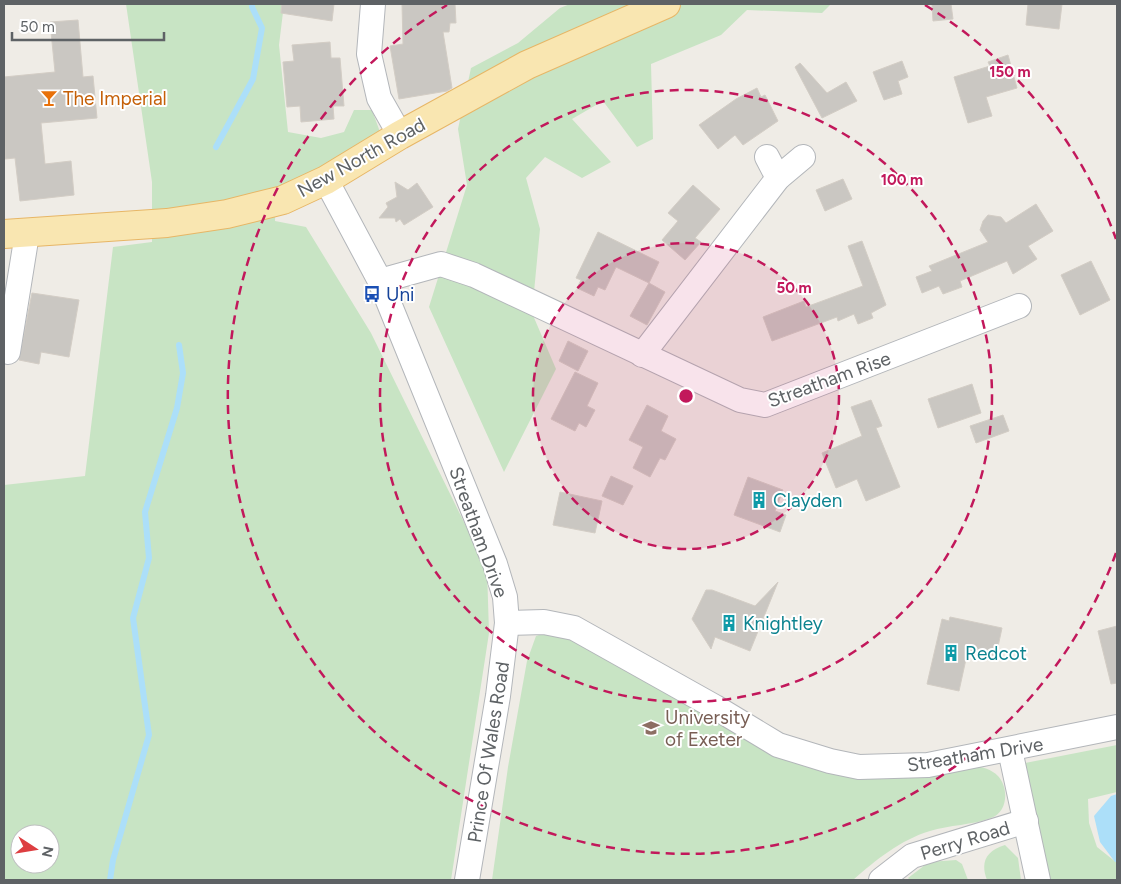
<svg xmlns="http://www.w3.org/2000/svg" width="1121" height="884" viewBox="0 0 1121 884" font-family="Figtree,sans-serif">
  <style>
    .green { fill: #c8e4c4; fill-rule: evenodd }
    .water { fill: #acdff9 }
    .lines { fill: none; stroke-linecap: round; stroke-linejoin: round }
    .stream { stroke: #acdff9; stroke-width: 6 }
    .building { fill: #cac7c2; stroke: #d3cdc5 }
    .minor-casing { stroke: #b3b6ba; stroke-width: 26 }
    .major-casing { stroke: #e7b666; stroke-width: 30 }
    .minor { stroke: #fff; stroke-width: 24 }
    .major { stroke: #f9e6b1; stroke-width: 28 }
    .ring { fill: none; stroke: #c2185b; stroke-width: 2.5; stroke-dasharray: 9 6 }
    .labels { text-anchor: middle; stroke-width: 4; stroke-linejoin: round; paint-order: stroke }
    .food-label { font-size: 19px; fill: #c56008; stroke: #fff; text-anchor: start }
    .street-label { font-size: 19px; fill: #5e6265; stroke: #fff }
    .transit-label { font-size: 19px; fill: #164399; stroke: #fff; text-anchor: start }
    .culture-label { font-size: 19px; fill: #0d838f; stroke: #fff; text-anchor: start }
    .education-label { font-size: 19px; fill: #785e54; stroke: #fff; text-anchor: start }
    .centre { fill: #c2185b; stroke: #fff; stroke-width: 2.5 }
    .ring-label { font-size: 15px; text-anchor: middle; font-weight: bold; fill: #c2185b; stroke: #fff; stroke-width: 4; stroke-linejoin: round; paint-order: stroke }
  </style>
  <rect width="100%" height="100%" fill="#efece6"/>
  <!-- green -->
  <g class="green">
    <path d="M126,4H284L279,45L288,132L321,138L344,132L354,110H372L380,132L359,152L276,190L275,221L306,227L371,333L487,569L489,633L451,880H4V485L85,476L113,247L152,242V182ZM20,834H50V864H20Z"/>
    <polygon points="570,4 831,4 822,13 747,10 721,35 651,64 653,139 637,147 603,101 572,119 611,162 582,178 545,157 526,178 540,229 532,313 556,369 504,472 429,307 467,185 458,129 471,68 518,43 560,8"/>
    <path d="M561,628L751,742L806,767L865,777L973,766C983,767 991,769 998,776C1009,788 1008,812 991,818C973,825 949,825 930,831C900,840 876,860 853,880H492L508,767L527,661L536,636Z"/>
    <polygon points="1117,745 1117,792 1088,799 1089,823 1097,847 1117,863 1117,880 1050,880 1020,764"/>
    <path d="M1005,845L1018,858L1021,880H987C980,862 986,851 1005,845Z"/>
    <polygon points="956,860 962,864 968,880 910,880 908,878 929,862"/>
  </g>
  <!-- water -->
  <polygon class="water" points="1117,794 1117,862 1115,862 1100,842 1094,816 1111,796"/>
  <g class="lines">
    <!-- stream -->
    <g class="stream">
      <polyline points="216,147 253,79 262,28 252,7 252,4"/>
      <polyline points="110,880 113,860 149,735 133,618 149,558 145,512 177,408 183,373 179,345"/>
    </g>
  </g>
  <!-- building -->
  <g class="building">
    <polygon points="282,4 334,4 332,21 281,13"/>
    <polygon points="402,4 455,4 456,23 450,23 449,32 443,32 452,88 447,91 399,99 390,46 403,44"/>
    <polygon points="932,4 951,4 953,19 933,21"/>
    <polygon points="1028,4 1062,4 1059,29 1026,25"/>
    <polygon points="78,20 83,77 93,76 97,118 41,123 45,164 71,161 74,195 20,201 15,158 5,159 4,77 55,72 50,22"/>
    <polygon points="330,42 331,58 340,58 344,106 333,106 334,119 301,122 300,106 287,107 283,62 294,61 292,45"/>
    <polygon points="1008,55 1017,88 986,97 992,116 968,123 954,77 990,66 988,62"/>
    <polygon points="902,61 908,77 898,81 902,94 884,100 873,72"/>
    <polygon points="800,63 827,93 846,82 857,101 822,118 795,67"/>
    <polygon points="757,88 761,97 765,95 778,121 743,145 735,135 718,149 699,125 736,99"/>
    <polygon points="843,179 852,199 825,211 816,190"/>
    <polygon points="395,182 408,190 417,183 433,207 404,225 400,219 396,222 395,218 379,218 388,207 386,203 397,197"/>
    <polygon points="693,185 720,209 695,238 701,242 685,260 662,240 678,221 668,213"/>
    <polygon points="1036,204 1053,231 1028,246 1037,259 1013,274 1007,261 960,281 962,287 943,294 939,286 922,293 916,277 932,271 929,266 988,242 980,230 983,221 988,215 1001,217 1006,223"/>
    <polygon points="598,232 659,262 649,283 616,267 605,290 598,287 594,296 577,288 581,280 576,278"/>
    <polygon points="862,241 886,305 871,313 873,318 858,324 854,314 838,321 837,317 772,341 763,317 804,301 806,307 863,286 848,246"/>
    <polygon points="1091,261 1110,300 1080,315 1061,275"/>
    <polygon points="649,283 665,292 647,325 630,316"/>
    <polygon points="32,293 79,300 69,357 41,352 39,364 19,360"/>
    <polygon points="568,341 588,351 578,371 559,361"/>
    <polygon points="575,372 598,383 587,406 595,410 586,427 579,423 575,431 551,419"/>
    <polygon points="972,384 981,413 938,428 928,399"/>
    <polygon points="871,400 882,426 876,428 900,487 866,501 857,479 836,488 822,453 862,436 851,407"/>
    <polygon points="647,405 668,416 661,431 676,439 665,460 660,458 650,477 633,468 643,447 629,440"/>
    <polygon points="1003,415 1009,431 976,443 970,426"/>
    <polygon points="611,476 633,486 623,505 602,496"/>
    <polygon points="748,477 783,490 775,511 786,515 780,532 734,515"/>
    <polygon points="560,492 602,501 595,533 553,525"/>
    <polygon points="778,582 750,651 715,637 711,649 692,619 706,590 712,590 755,606"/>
    <polygon points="950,617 1002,628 996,656 968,650 959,691 927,684 942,619 949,621"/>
    <polygon points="1117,626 1117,683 1111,684 1098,631"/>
  </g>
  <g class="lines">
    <!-- minor casing -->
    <g class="minor-casing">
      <g id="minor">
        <polyline points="373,4 369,54 379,98 400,135"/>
        <polyline points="767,157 778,178"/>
        <polyline points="326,180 380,281 495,564 505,597 507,623 498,696 467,880"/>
        <polyline points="380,281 441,264 474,275 740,400 765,405 1019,306"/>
        <polyline points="8,352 27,234"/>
        <polyline points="642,355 778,178 803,157"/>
        <polyline points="507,623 544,622 574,628 715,707 778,745 830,761 859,767 928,765 1117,727"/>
        <polyline points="1010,750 1038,880"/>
        <polyline points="881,880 912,856 1026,821"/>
      </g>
    </g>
    <!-- major casing -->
    <g class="major-casing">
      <polyline id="major" points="4,234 167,223 227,214 283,200 326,180 400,135 527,65 666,4"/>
    </g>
    <!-- minor -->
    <use href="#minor" class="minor"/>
    <!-- major -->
    <use href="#major" class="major"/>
  </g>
  <!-- distance rings -->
  <circle cx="686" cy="396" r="153" fill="#c2185b" fill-opacity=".12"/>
  <g class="ring">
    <circle cx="686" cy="396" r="153"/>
    <circle cx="686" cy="396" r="306"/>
    <path d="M1116 553A458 458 0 1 1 447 5M925 5A458 458 0 0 1 1116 239"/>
  </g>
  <!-- icons -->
  <defs>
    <g id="bar-bare" transform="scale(1.35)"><path d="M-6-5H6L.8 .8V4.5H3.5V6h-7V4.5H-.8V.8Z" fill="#e8710a" stroke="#fff" stroke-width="2.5" paint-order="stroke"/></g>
    <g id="bus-bare" transform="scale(1.35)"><path d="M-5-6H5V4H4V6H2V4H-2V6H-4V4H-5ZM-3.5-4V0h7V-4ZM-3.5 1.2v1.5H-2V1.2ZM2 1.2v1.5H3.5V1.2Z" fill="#1a4fb4" stroke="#fff" stroke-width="2.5" paint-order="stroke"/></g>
    <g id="building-bare" transform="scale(1.35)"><path d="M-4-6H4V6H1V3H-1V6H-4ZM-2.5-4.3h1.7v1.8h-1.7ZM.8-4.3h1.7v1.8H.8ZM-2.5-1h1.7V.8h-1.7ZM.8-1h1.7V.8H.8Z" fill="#0f9aa8" stroke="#fff" stroke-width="2.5" paint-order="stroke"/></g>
    <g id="university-bare" transform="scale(1.35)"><path d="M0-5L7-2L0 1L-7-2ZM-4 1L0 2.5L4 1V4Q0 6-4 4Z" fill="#8d6e63" stroke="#fff" stroke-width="2.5" paint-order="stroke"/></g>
  </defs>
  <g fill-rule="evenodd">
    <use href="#bar-bare" x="49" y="98"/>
    <use href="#bus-bare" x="372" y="294"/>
    <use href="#building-bare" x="759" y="500"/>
    <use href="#building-bare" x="729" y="623"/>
    <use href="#building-bare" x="951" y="653"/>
    <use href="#university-bare" x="651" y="728"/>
  </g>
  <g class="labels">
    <!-- food labels -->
    <g class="food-label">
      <text x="63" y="105">The Imperial</text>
    </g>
    <!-- street labels -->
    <g class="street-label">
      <text transform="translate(361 157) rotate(-29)" y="7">New North Road</text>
      <text transform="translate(829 379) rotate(-20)" y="7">Streatham Rise</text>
      <text transform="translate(479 532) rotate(70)" y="7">Streatham Drive</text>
      <text transform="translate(488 752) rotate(-81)" y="7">Prince Of Wales Road</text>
      <text transform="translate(975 754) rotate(-9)" y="7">Streatham Drive</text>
      <text transform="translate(965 840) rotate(-17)" y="7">Perry Road</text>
    </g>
    <!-- transit labels -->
    <g class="transit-label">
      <text x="386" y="301">Uni</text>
    </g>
    <!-- culture labels -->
    <g class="culture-label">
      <text x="773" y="507">Clayden</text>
      <text x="743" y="630">Knightley</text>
      <text x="965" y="660">Redcot</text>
    </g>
    <!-- education labels -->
    <g class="education-label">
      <text x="665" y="724">University<tspan x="665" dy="22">of Exeter</tspan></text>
    </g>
  </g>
  <circle cx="686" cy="396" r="8" class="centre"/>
  <g class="ring-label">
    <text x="1010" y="77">150 m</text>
    <text x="902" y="185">100 m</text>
    <text x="794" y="293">50 m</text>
  </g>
  <!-- border -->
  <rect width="1121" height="884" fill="none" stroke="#5e6265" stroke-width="10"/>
  <!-- north arrow -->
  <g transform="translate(35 849) rotate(102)"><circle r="24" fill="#ffffff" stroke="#bfc0c1"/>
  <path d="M0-4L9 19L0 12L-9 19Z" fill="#dd3e41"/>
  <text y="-8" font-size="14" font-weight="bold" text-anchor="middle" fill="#5e6265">N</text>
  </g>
  <!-- scale -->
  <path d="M12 32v8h152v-8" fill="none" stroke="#5e6265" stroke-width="2.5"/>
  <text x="20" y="32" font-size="15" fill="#5e6265" stroke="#ffffff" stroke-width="4" paint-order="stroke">50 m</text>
</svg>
